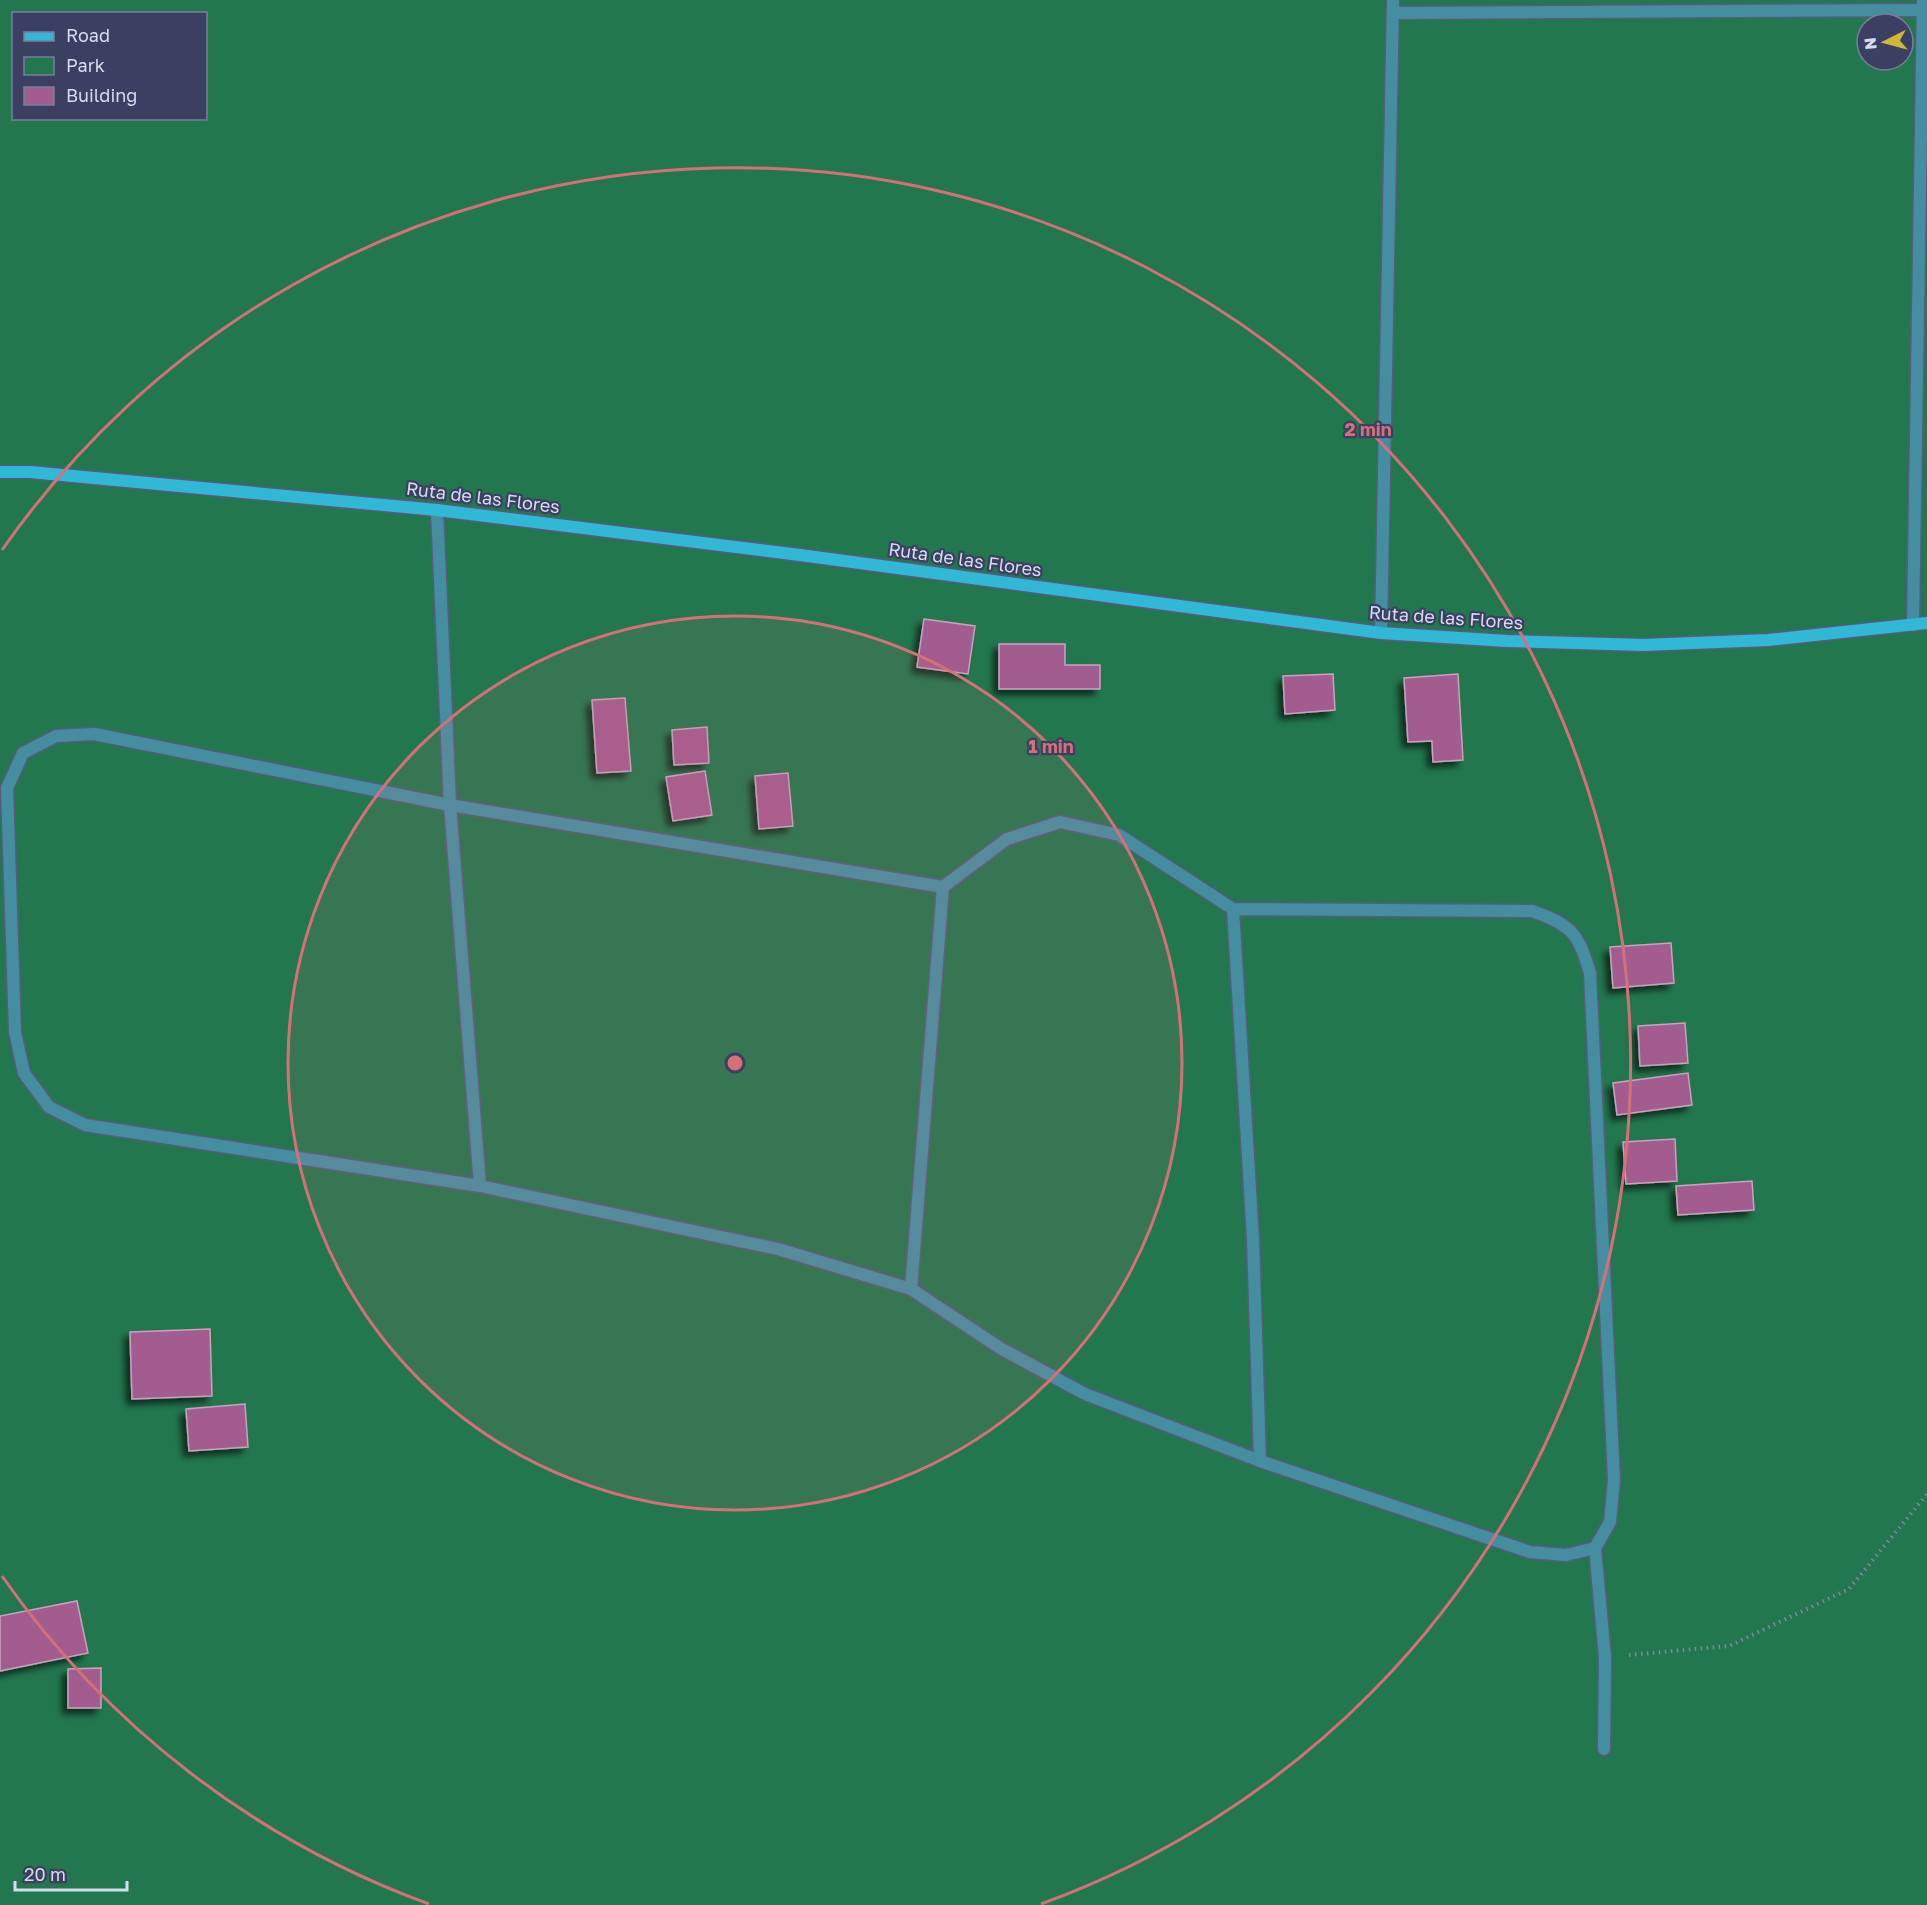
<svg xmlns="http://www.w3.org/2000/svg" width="1927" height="1905" viewBox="0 0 1927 1905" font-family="'Golos Text',sans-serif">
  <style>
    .green { fill: #22774e; fill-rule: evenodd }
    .building { fill: #a35c90; stroke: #c9a2bd; stroke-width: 1.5; filter: url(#shadow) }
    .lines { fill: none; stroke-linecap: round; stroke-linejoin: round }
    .service-casing { stroke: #575c7c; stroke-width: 15 }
    .minor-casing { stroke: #575c7c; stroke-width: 15 }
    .secondary-casing { stroke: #575c7c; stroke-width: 15 }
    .path { stroke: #8286a2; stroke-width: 4; stroke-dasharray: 1.5 4.5; stroke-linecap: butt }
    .service { stroke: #458ea2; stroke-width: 12 }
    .minor { stroke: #458ea2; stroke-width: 12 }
    .secondary { stroke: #31b8d7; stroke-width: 12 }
    .ring { fill: none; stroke: #d67078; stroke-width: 3 }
    .labels { text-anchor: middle; stroke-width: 4.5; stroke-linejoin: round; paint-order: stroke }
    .street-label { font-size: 18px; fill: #d7dbf0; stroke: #3b4062 }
    .centre { fill: #d67078; stroke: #3b4062; stroke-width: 3 }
    .ring-label { font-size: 18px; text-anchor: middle; font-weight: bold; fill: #d67078; stroke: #3b4062; stroke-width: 4.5; stroke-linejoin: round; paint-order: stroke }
  </style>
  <defs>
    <filter id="shadow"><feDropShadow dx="-5.5" dy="5.5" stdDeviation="3" flood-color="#0009"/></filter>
  </defs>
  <rect width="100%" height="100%" fill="#3b4062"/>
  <!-- green -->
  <path class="green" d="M0,0H1927V1905H0ZM14,14H206V118H14ZM1867,24H1903V60H1867Z"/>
  <!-- building -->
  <g class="building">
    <polygon points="924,619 975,626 968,674 917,667"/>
    <polygon points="999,644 1065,644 1065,665 1100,665 1100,689 999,689"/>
    <polygon points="1333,674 1335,710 1285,714 1283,676"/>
    <polygon points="1458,674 1463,760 1433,762 1432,741 1408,742 1404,678"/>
    <polygon points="625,698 631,771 597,773 592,700"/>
    <polygon points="707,727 709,763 674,765 672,730"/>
    <polygon points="705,771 712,815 673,821 666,777"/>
    <polygon points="788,773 793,826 759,829 755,776"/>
    <polygon points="1671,943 1674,983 1613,988 1610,947"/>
    <polygon points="1685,1023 1688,1063 1640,1066 1638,1026"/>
    <polygon points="1688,1073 1692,1105 1617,1115 1613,1083"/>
    <polygon points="1675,1139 1677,1181 1626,1184 1623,1142"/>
    <polygon points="1752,1181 1754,1210 1678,1215 1676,1186"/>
    <polygon points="210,1329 212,1396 132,1399 130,1332"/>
    <polygon points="245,1404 248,1447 189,1451 186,1409"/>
    <polygon points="77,1601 88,1653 0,1671 0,1616"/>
    <polygon points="101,1668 101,1708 68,1708 68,1669"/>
  </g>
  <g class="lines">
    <!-- service casing -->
    <g class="service-casing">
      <polyline id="service" points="1595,1548 1605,1657 1604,1749"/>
    </g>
    <!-- minor casing -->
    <g class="minor-casing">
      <g id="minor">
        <polyline points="1393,13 1924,10"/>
        <polyline points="437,510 450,805 480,1186"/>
        <polyline points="1913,625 1923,0"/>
        <polyline points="1381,633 1393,0"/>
        <path d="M943,887L911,1289L778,1249L480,1186L85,1125L49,1107L24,1073L15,1032L7,788L23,753L56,736L94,734L450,805L943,887L1007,839L1060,822L1119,835L1233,909L1532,911C1572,925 1578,933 1590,973L1614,1480L1610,1522L1595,1548L1566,1555L1530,1552L1260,1461L1253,1239L1233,909"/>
        <polyline points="911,1289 1000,1348 1085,1394 1260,1461"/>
      </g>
    </g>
    <!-- secondary casing -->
    <g class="secondary-casing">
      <polyline id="secondary" points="0,472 30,472 437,510 800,555 1381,633 1507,641 1643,645 1768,640 1927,623"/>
    </g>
    <!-- path -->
    <polyline class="path" points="1629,1655 1729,1646 1849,1589 1927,1494"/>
    <!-- service -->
    <use href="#service" class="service"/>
    <!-- minor -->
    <use href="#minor" class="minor"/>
    <!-- secondary -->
    <use href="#secondary" class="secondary"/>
  </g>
  <!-- distance rings -->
  <circle cx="735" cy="1063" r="447" fill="#d67078" fill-opacity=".12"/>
  <g class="ring">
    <circle cx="735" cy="1063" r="447"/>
    <path d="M429 1904A895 895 0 0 1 2 1576M2 550A895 895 0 1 1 1041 1904"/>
  </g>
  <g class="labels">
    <!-- street labels -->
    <g class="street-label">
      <text transform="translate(483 498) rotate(7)" y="6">Ruta de las Flores</text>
      <text transform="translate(965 560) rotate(8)" y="6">Ruta de las Flores</text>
      <text transform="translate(1446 618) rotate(4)" y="6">Ruta de las Flores</text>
    </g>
  </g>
  <circle cx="735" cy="1063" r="9" class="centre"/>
  <g class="ring-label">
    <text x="1368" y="436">2 min</text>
    <text x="1051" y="753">1 min</text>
  </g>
  <!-- legend -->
  <rect x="12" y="12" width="195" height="108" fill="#3b4062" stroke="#797e9b" stroke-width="1.5"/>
  <rect x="24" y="32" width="30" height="9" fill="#31b8d7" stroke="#797e9b" stroke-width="1.5"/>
  <text x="66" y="42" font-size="18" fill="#d7dbf0">Road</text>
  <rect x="24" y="57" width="30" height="18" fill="#22774e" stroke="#797e9b" stroke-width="1.5"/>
  <text x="66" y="72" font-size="18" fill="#d7dbf0">Park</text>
  <rect x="24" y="87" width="30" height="18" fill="#a35c90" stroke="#797e9b" stroke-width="1.5"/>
  <text x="66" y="102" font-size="18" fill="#d7dbf0">Building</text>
  <!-- north arrow -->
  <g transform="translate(1885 42) rotate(264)"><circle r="28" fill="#3b4062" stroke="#797e9b" stroke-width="1.5"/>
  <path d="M0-4.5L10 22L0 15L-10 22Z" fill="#d1b736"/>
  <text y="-9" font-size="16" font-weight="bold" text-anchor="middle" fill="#d7dbf0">N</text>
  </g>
  <!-- scale -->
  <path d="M15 1881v9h112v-9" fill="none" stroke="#d7dbf0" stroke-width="3"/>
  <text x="24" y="1881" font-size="18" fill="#d7dbf0" stroke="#3b4062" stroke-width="4.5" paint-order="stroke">20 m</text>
</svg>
